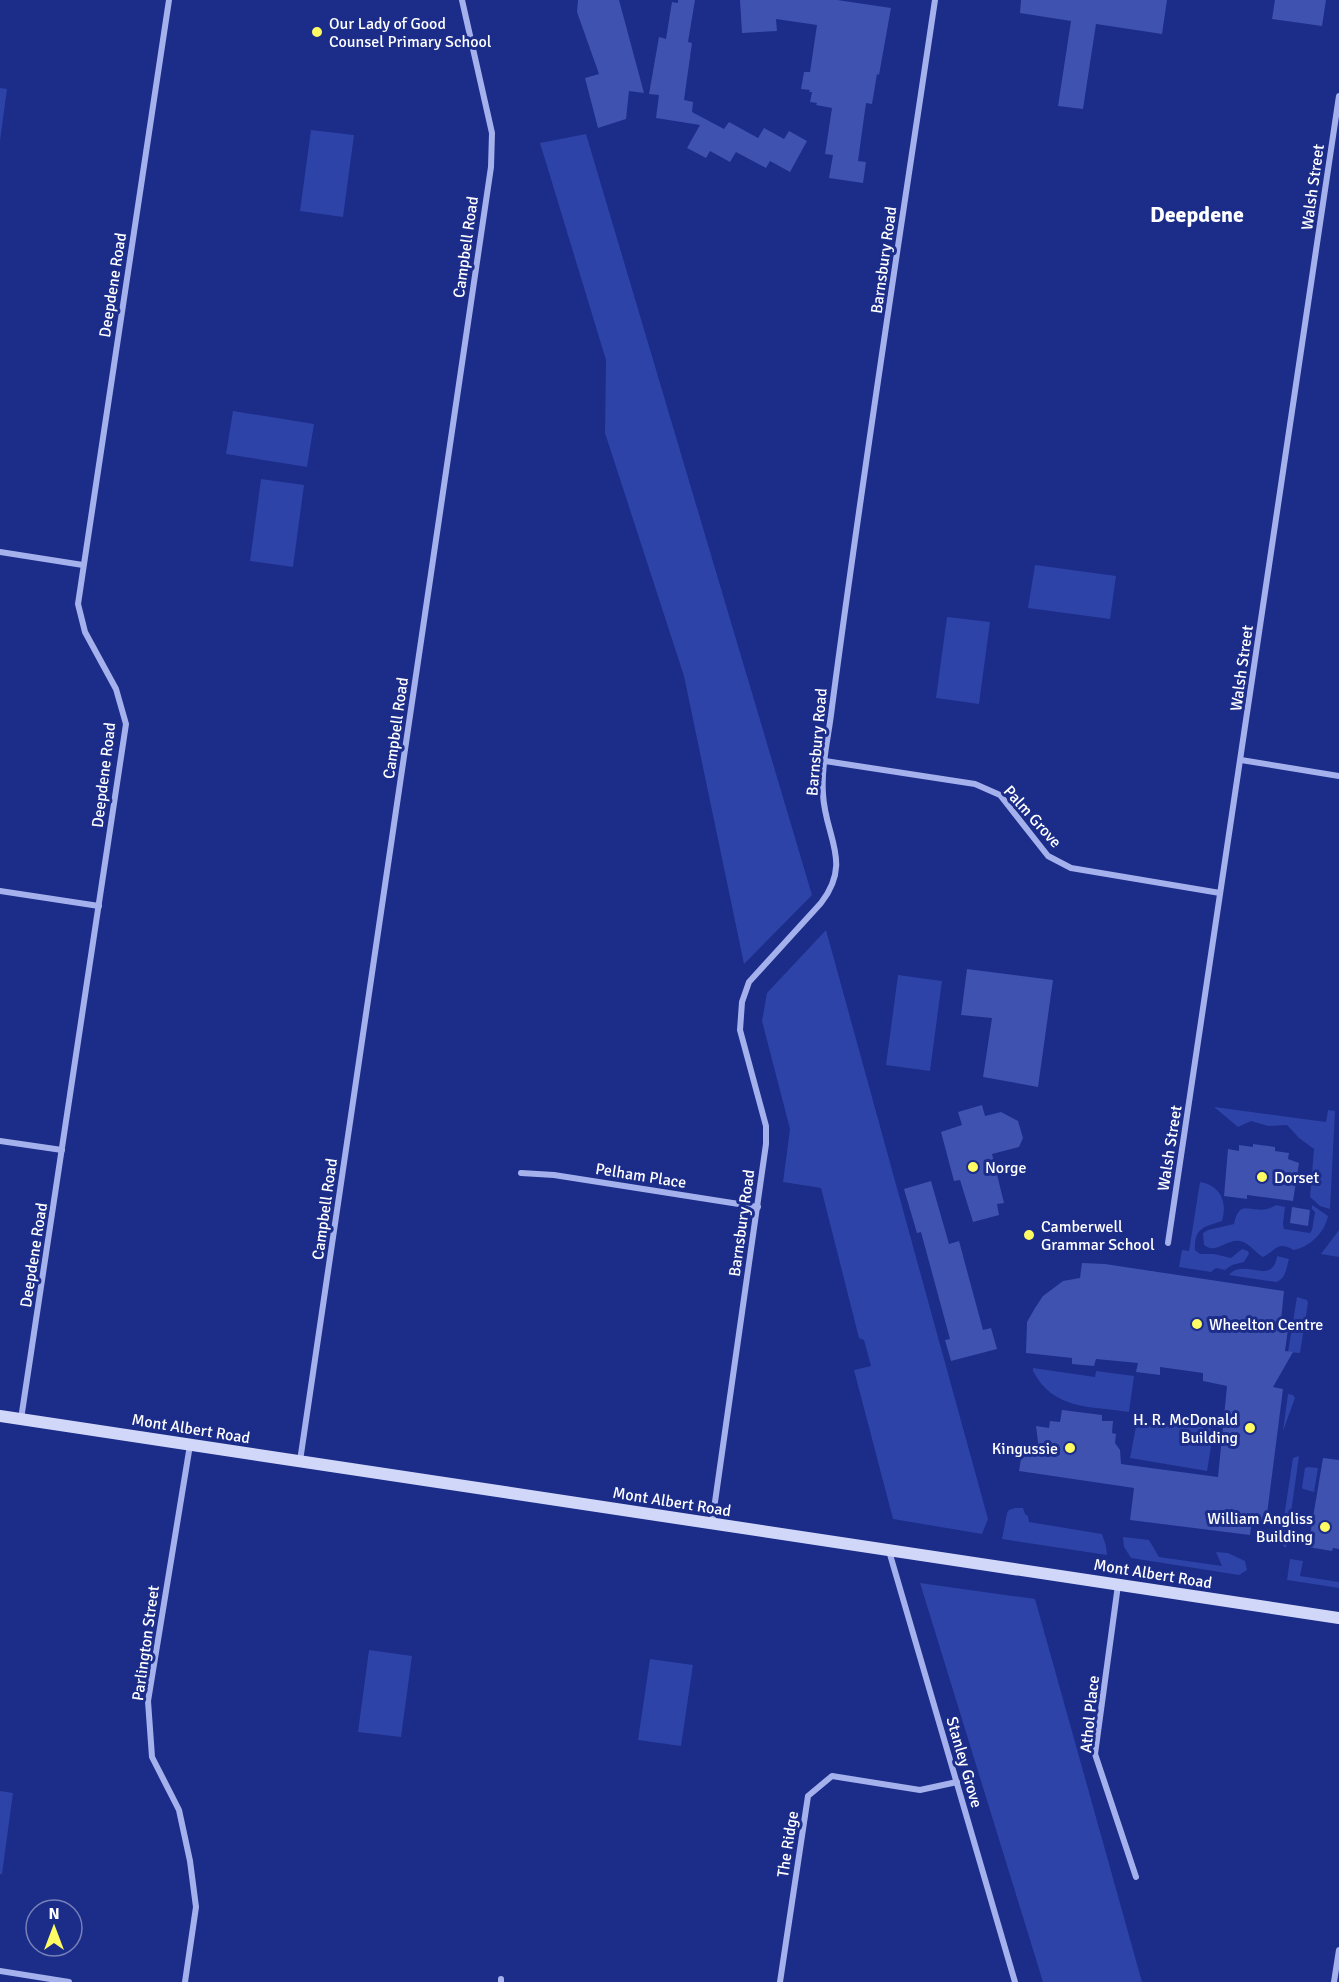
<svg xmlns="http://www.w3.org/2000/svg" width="1339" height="1982" viewBox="0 0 1339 1982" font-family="Signika,sans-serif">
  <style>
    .green { fill: #2e43a7 }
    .building { fill: #3f52b0 }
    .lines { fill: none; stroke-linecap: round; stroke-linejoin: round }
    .street { stroke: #a5b1ec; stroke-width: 6 }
    .secondary { stroke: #d1d7f9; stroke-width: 12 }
    .poi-dot { fill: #fefc62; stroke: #1b2c89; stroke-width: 2 }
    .labels { text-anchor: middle; stroke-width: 6; stroke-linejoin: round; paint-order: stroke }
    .poi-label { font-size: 16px; fill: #fff; stroke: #1b2c89; text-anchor: start }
    .street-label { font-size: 16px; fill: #fff; stroke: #1b2c89 }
    .district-label { font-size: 22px; font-weight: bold; fill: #fff; stroke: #1b2c89 }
  </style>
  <rect width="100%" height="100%" fill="#1b2c89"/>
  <!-- green -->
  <g class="green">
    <polygon points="0,88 7,89 0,141"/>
    <polygon points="311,130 354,135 343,217 300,211"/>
    <polygon points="586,134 812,895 744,964 684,676 605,433 606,360 540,143"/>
    <polygon points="233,411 314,424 307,467 226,454"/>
    <polygon points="261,479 304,485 293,567 250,561"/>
    <polygon points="1035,565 1116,576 1110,619 1028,608"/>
    <polygon points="947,617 990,622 979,704 936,698"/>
    <polygon points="826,930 988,1519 982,1534 893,1519 854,1370 871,1366 864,1340 859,1338 821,1188 783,1182 790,1129 762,1021 767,993"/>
    <polygon points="898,975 942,981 930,1071 886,1065"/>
    <polygon points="1214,1107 1326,1122 1328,1110 1335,1111 1330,1209 1320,1206 1310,1197 1314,1149 1299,1138 1287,1125 1268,1126 1251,1121 1238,1127"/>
    <path d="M1200,1182C1220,1185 1228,1202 1222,1221C1205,1227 1194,1227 1195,1250L1200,1254H1214L1231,1258L1242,1249L1248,1251L1249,1254L1244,1262L1232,1265L1225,1270L1216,1268L1211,1272L1179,1267L1182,1250L1189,1251Z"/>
    <path d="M1276,1205L1285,1207L1283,1224L1284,1229L1310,1233L1312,1230L1315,1212L1312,1209V1205L1328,1216C1325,1232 1310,1247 1294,1250C1277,1240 1276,1251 1263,1257C1255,1253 1250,1243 1240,1241C1226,1239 1216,1255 1204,1245L1203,1233L1208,1230L1234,1224C1240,1194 1254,1219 1276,1205Z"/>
    <polygon points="1339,1230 1339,1257 1321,1254"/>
    <path d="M1277,1256L1289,1259C1286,1269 1286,1279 1276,1282L1229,1275C1243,1257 1273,1287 1277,1256Z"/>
    <polygon points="1297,1297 1307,1300 1308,1303 1300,1353 1288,1352"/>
    <path d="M1033,1368L1095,1377L1096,1371L1134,1376L1129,1412C1090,1406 1053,1410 1033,1371Z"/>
    <polygon points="1288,1394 1293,1395 1295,1398 1283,1431"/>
    <polygon points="1152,1419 1214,1429 1207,1471 1130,1458 1137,1421 1151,1423"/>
    <polygon points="1299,1456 1286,1548 1280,1543 1293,1458"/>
    <polygon points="1308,1467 1318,1468 1314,1492 1303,1489 1302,1487 1305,1468"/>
    <polygon points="1015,1508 1023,1508 1025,1514 1028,1516 1029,1522 1102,1534 1106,1546 1107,1555 1002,1539 1007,1513 1009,1510"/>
    <polygon points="1123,1537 1149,1540 1159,1557 1222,1566 1216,1552 1228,1553 1245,1561 1247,1570 1239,1575 1131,1558 1124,1547"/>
    <polygon points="1290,1559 1303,1561 1300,1576 1339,1582 1339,1588 1287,1580"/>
    <polygon points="920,1583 1035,1599 1142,1982 1043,1982"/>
    <polygon points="369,1650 412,1656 401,1737 358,1732"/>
    <polygon points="650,1659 693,1665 681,1746 638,1740"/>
    <polygon points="0,1791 13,1793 2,1874 0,1874"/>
  </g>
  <!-- building -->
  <g class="building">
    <polygon points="578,0 619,0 644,93 629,91 626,119 598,128 585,78 599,74 577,12"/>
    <polygon points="678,0 695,0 688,42 692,43 684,100 693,102 692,112 724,129 729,122 758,138 764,128 784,139 789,131 807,141 790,172 770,161 766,168 736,152 730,162 710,151 706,158 687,148 700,125 656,118 659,95 649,94 659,37 666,39 672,2 678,3"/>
    <polygon points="740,0 837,0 891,8 879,75 877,74 872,104 866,103 858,161 866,162 863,183 829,178 833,155 825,154 832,108 816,105 817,103 810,102 812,92 809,92 810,90 801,89 804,72 810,72 817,25 776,19 777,31 742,33"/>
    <polygon points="1021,0 1167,0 1162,34 1096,24 1083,109 1058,106 1071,21 1020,13"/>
    <polygon points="1275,0 1326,0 1322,26 1272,19"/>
    <polygon points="967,969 1053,980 1038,1087 983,1077 992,1018 961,1015"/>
    <polygon points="982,1105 985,1116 1001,1112 1018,1121 1023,1138 1019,1147 992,1154 1004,1203 997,1204 999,1215 973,1222 960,1180 954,1181 941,1132 962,1125 958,1112"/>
    <polygon points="1253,1144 1275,1147 1275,1151 1289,1153 1288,1159 1299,1163 1293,1201 1247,1195 1247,1199 1224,1196 1228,1149 1239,1151 1239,1145 1253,1147"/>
    <polygon points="931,1181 949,1244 959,1241 983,1330 991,1328 997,1349 951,1361 945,1340 950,1339 921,1232 917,1233 904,1189"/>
    <polygon points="1292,1207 1310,1210 1308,1226 1290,1223"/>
    <polygon points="1082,1263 1105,1264 1284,1291 1281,1320 1289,1322 1285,1351 1293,1352 1273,1387 1283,1389 1266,1522 1252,1520 1250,1535 1130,1520 1134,1488 1019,1471 1022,1453 1039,1450 1036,1426 1049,1428 1050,1421 1060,1422 1062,1410 1102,1415 1102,1421 1113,1421 1112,1433 1116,1434 1115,1443 1120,1450 1121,1464 1218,1477 1227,1386 1203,1381 1203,1373 1160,1367 1160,1375 1136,1372 1138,1363 1096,1359 1094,1366 1072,1364 1072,1358 1026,1353 1027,1322 1035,1308 1043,1296 1063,1281 1080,1278"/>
    <polygon points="1323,1458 1339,1460 1339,1549 1333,1548 1332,1551 1308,1547"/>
  </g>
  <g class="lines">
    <!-- street -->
    <g class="street">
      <polyline points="0,552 83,565"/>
      <polyline points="1241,760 1339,776"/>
      <polyline points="825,761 975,784 1000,795 1048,856 1071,868 1220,893"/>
      <polyline points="0,891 99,906"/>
      <polyline points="0,1141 62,1150"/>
      <polyline points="521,1173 554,1175 758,1207"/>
      <polyline points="1168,1243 1339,96"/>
      <polyline points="21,1419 126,724 116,689 85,632 78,604 169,0"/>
      <polyline points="300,1461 491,167 492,133 462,0"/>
      <path d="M712,1523L766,1144V1126L740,1030L742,1002L749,982L821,903C853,862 825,837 823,794C821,765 829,735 832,707C863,471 900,235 935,0"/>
      <polyline points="889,1551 1015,1982"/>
      <polyline points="1118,1585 1095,1754 1136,1877"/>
      <polyline points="0,1971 69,1982"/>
      <polyline points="185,1982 196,1907 190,1861 179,1810 152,1757 148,1701 190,1445"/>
      <polyline points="501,1982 501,1979"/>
      <polyline points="780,1982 808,1796 832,1776 920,1790 957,1782"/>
      <polyline points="1334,1982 1339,1950"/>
    </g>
    <!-- secondary -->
    <polyline class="secondary" points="0,1416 1339,1618"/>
  </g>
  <!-- markers -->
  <g class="poi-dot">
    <circle cx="317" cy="32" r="6"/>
    <circle cx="973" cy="1167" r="6"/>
    <circle cx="1262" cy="1177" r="6"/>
    <circle cx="1029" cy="1235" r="6"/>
    <circle cx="1197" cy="1324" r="6"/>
    <circle cx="1250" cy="1428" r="6"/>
    <circle cx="1070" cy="1448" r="6"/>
    <circle cx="1325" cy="1527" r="6"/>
  </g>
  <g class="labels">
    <!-- poi labels -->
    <g class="poi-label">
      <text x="329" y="29">Our Lady of Good<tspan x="329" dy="18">Counsel Primary School</tspan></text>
      <text x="985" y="1173">Norge</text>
      <text x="1274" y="1183">Dorset</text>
      <text x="1041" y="1232">Camberwell<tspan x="1041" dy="18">Grammar School</tspan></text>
      <text x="1209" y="1330">Wheelton Centre</text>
      <text x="1238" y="1425" text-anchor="end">H. R. McDonald<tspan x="1238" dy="18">Building</tspan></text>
      <text x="1058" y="1454" text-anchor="end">Kingussie</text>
      <text x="1313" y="1524" text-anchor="end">William Angliss<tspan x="1313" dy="18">Building</tspan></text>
    </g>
    <!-- street labels -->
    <g class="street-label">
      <text transform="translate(1312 187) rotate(-82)" y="6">Walsh Street</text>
      <text transform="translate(465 247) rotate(-82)" y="6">Campbell Road</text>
      <text transform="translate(883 260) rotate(-82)" y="6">Barnsbury Road</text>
      <text transform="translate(112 285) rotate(-81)" y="6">Deepdene Road</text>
      <text transform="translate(1241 668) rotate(-82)" y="6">Walsh Street</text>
      <text transform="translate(395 728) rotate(-82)" y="6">Campbell Road</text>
      <text transform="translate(816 742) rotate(-85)" y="6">Barnsbury Road</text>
      <text transform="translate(103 775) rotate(-83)" y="6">Deepdene Road</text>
      <text transform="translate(1033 816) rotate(48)" y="6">Palm Grove</text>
      <text transform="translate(1169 1148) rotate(-81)" y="6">Walsh Street</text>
      <text transform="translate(641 1175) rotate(9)" y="6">Pelham Place</text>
      <text transform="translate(324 1209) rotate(-82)" y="6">Campbell Road</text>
      <text transform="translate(741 1223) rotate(-82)" y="6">Barnsbury Road</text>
      <text transform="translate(33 1255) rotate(-81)" y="6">Deepdene Road</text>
      <text transform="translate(191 1428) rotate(9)" y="6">Mont Albert Road</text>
      <text transform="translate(672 1501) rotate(9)" y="6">Mont Albert Road</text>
      <text transform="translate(1153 1573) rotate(9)" y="6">Mont Albert Road</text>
      <text transform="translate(145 1643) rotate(-82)" y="6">Parlington Street</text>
      <text transform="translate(1089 1714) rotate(-84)" y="6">Athol Place</text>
      <text transform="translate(965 1762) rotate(74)" y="6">Stanley Grove</text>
      <text transform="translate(787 1844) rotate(-81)" y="6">The Ridge</text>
    </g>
    <!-- district labels -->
    <g class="district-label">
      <text x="1197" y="222">Deepdene</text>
    </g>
  </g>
  <!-- north arrow -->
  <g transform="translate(54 1928)"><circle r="28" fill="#1b2c89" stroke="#7680b8" stroke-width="1.5"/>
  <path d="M0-4.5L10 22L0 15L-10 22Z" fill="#fefc62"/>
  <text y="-9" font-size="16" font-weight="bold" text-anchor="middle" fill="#ffffff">N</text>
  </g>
</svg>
